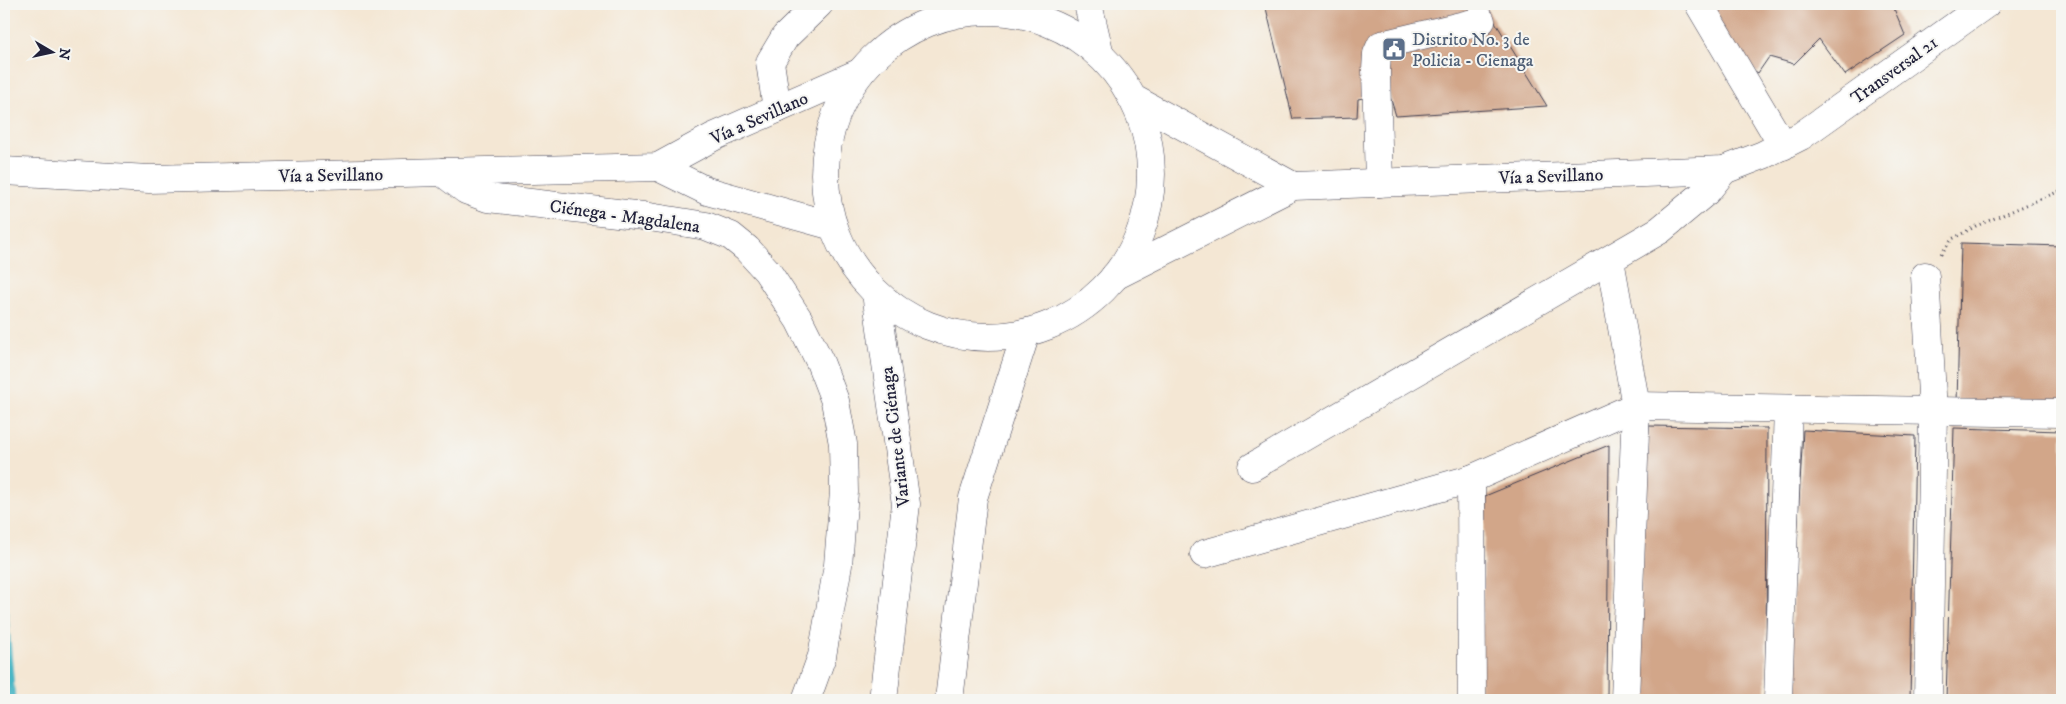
<svg xmlns="http://www.w3.org/2000/svg" width="2066" height="704" viewBox="0 0 2066 704" font-family="'IM FELL DW Pica',serif">
  <style>
    .lines { fill: none; stroke-linecap: round; stroke-linejoin: round }
    .stream { stroke: #49b6c5; stroke-width: 9 }
    .building { fill: #d2a689 }
    .minor-casing { stroke: #424052; stroke-width: 29 }
    .highway-casing { stroke: #424052; stroke-width: 29 }
    .path { stroke: #424052; stroke-width: 3; stroke-dasharray: 1 4; stroke-linecap: butt }
    .minor { stroke: #fff; stroke-width: 28 }
    .highway { stroke: #fff; stroke-width: 28 }
    .labels { text-anchor: middle; stroke-width: 4; stroke-linejoin: round; paint-order: stroke }
    .service-label { font-size: 18px; fill: #4e5e75; stroke: #f6f6f2; text-anchor: start }
    .street-label { font-size: 18px; fill: #22223b; stroke: #f6f6f2 }
  </style>
  <rect width="100%" height="100%" fill="#f6f6f2"/>
  <filter id="ink" filterUnits="userSpaceOnUse"><feTurbulence type="fractalNoise" baseFrequency=".02" numOctaves="2"/><feDisplacementMap in="SourceGraphic" scale="10" xChannelSelector="R" yChannelSelector="G"/><feConvolveMatrix kernelMatrix="1 2 1 2 8 2 1 2 1" color-interpolation-filters="sRGB"/></filter>
  <filter id="wash" filterUnits="userSpaceOnUse"><feTurbulence type="fractalNoise" baseFrequency=".0096" numOctaves="4" result="noise"/><feDisplacementMap in="SourceGraphic" scale="20" xChannelSelector="R" yChannelSelector="G"/><feGaussianBlur stdDeviation="1.12" result="paint"/><feColorMatrix in="noise" values="0 0 0 0 0 0 0 0 0 0 0 0 0 0 0 0 0 1.4 0 .05"/><feComposite in="paint" operator="in"/></filter>
  <g filter="url(#wash)">
    <rect width="100%" height="100%" fill="#f4e7d4"/>
    <g class="lines">
      <!-- stream -->
      <polyline class="stream" points="4,614 11,700"/>
    </g>
    <g id="blocks">
      <!-- building -->
      <g class="building">
        <polygon points="1265,4 1484,4 1547,106 1396,116 1389,93 1358,99 1357,117 1293,119"/>
        <polygon points="1705,4 1892,4 1905,35 1845,75 1819,39 1794,64 1769,57 1758,73 1741,62"/>
        <polygon points="1961,243 2062,246 2062,406 1957,403"/>
        <polygon points="1649,426 1767,428 1766,700 1634,700"/>
        <polygon points="1954,428 2062,431 2062,700 1946,700"/>
        <polygon points="1803,430 1915,436 1910,700 1788,700"/>
        <polygon points="1609,445 1607,700 1480,700 1485,496"/>
      </g>
    </g>
  </g>
  <g filter="url(#ink)">
    <use href="#blocks" fill-opacity="0" stroke="#424052" stroke-width="1"/>
    <g class="lines">
      <!-- minor casing -->
      <g class="minor-casing">
        <g id="minor">
          <polyline points="1699,4 1783,146"/>
          <polyline points="1132,98 1293,186"/>
          <polyline points="777,109 770,62 785,37 819,4"/>
          <polyline points="658,167 707,191 833,226"/>
          <polyline points="4,171 149,179 658,167 713,137 861,72"/>
          <polyline points="442,172 466,190 488,198 643,216 706,226 731,236 747,249 767,271 799,320 820,362 835,401 843,444 844,492 838,565 822,656 806,700"/>
          <polyline points="1379,183 1376,70 1377,54 1381,45 1481,21"/>
          <polyline points="1610,260 1636,406 1625,700"/>
          <polyline points="1115,276 1293,186 1724,170 1763,155 1801,136 1986,4"/>
          <polyline points="1925,276 1933,411 1928,700"/>
          <polyline points="1252,467 1660,230 1707,191 1724,170"/>
          <polyline points="1471,479 1472,700"/>
          <polyline points="1204,554 1471,479 1636,406 2062,413"/>
          <polyline points="1778,700 1788,409"/>
        </g>
      </g>
      <!-- highway casing -->
      <g class="highway-casing">
        <g id="highway">
          <polyline points="1088,4 1100,55"/>
          <circle cx="988" cy="174" r="163"/>
          <polyline points="876,293 906,504 883,700"/>
          <polyline points="949,700 973,498 1026,333"/>
        </g>
      </g>
      <!-- path -->
      <polyline class="path" points="1941,254 1952,239 1976,226 2062,190"/>
      <!-- minor -->
      <use href="#minor" class="minor"/>
      <!-- highway -->
      <use href="#highway" class="highway"/>
    </g>
  </g>
  <!-- icons -->
  <defs>
    <g id="civic-square" transform="scale(1.25)"><rect x="-9" y="-9" width="18" height="18" rx="4" fill="#5c6f8a" stroke="#f6f6f2"/><path d="M-.6-6.5H3V-4.5H.6V-3L4-1V1h2V6H-6V1h2V-1L-.6-3ZM-1.2 2.5V6h2.4V2.5Z" fill="#fff"/></g>
  </defs>
  <g fill-rule="evenodd">
    <use href="#civic-square" x="1394" y="49"/>
  </g>
  <g class="labels">
    <!-- service labels -->
    <g class="service-label">
      <text x="1412" y="45">Distrito No. 3 de<tspan x="1412" dy="21">Policia - Cienaga</tspan></text>
    </g>
    <!-- street labels -->
    <g class="street-label">
      <text transform="translate(1894 70) rotate(-36)" y="6">Transversal 21</text>
      <text transform="translate(759 118) rotate(-24)" y="6">Vía a Sevillano</text>
      <text transform="translate(331 175) rotate(-1)" y="6">Vía a Sevillano</text>
      <text transform="translate(1551 176) rotate(-2)" y="6">Vía a Sevillano</text>
      <text transform="translate(625 216) rotate(8)" y="6">Ciénega - Magdalena</text>
      <text transform="translate(895 437) rotate(-97)" y="6">Variante de Ciénaga</text>
    </g>
  </g>
  <!-- margin -->
  <rect width="2066" height="704" fill="none" stroke="#f6f6f2" stroke-width="20"/>
  <!-- north arrow -->
  <g transform="translate(52 52) rotate(99)" stroke="#f6f6f2" stroke-width="4" paint-order="stroke">
  <path d="M0-4L9 19L0 12L-9 19Z" fill="#22223b"/>
  <text y="-8" font-size="14" font-weight="bold" text-anchor="middle" fill="#22223b">N</text>
  </g>
</svg>
